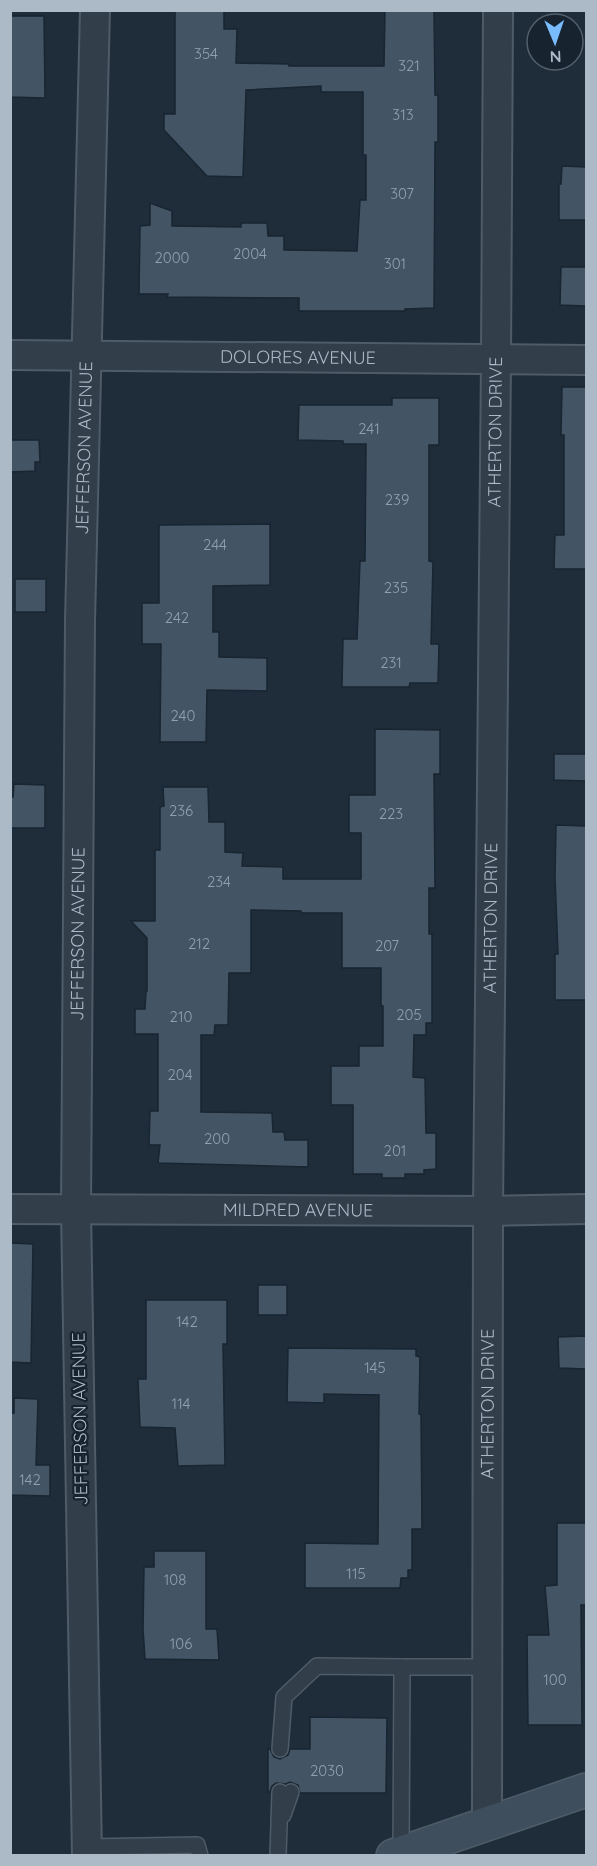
<svg xmlns="http://www.w3.org/2000/svg" width="597" height="1866" viewBox="0 0 597 1866" font-family="Quicksand,sans-serif">
  <style>
    .building { fill: #435464; stroke: #192530; stroke-width: 1.5 }
    .lines { fill: none; stroke-linecap: round; stroke-linejoin: round }
    .lane-casing { stroke: #4f5c68; stroke-width: 18 }
    .street-casing { stroke: #4f5c68; stroke-width: 32 }
    .secondary-casing { stroke: #4f5c68; stroke-width: 36 }
    .lane { stroke: #323e4a; stroke-width: 15 }
    .street { stroke: #323e4a; stroke-width: 28 }
    .secondary { stroke: #3f4e5d; stroke-width: 33 }
    .labels { text-anchor: middle; stroke-width: 4.5; stroke-linejoin: round; paint-order: stroke }
    .number-label { font-size: 15px; fill: #92a0ae }
    .street-label { font-size: 18px; fill: #acb9c7; stroke: #17232e }
  </style>
  <rect width="100%" height="100%" fill="#1e2d39"/>
  <!-- building -->
  <g class="building">
    <polygon points="175,10 224,10 224,29 237,29 236,63 289,64 289,66 384,66 385,10 434,10 435,95 438,95 438,142 435,142 434,308 405,309 405,311 299,311 299,298 167,297 168,294 139,294 140,226 150,225 150,203 172,211 172,226 241,227 241,223 267,223 268,236 284,236 284,250 357,251 360,200 366,200 366,155 363,155 363,92 321,92 321,86 246,90 243,177 207,176 164,130 164,114 175,114"/>
    <polygon points="10,16 44,16 45,98 10,97"/>
    <polygon points="562,166 586,167 586,220 559,220 559,184 561,184"/>
    <polygon points="561,267 586,267 586,306 560,305"/>
    <polygon points="562,387 586,387 586,569 554,569 555,535 564,535 564,435 561,435"/>
    <polygon points="392,398 439,398 439,445 429,445 429,561 433,562 431,644 439,644 438,683 410,683 409,687 342,687 343,639 357,639 360,561 365,561 366,444 343,444 343,441 298,440 299,405 392,405"/>
    <polygon points="10,440 39,440 40,462 35,462 35,471 10,472"/>
    <polygon points="270,524 270,585 213,586 213,632 219,632 219,657 267,658 267,691 207,690 206,742 160,742 161,644 142,644 142,603 159,603 159,525"/>
    <rect x="15" y="579" width="31" height="33"/>
    <polygon points="375,729 440,730 440,774 434,774 435,888 429,888 429,934 432,934 432,1023 426,1023 426,1035 414,1035 413,1077 425,1078 426,1133 436,1133 436,1169 424,1170 424,1174 405,1174 405,1178 382,1178 382,1174 353,1174 353,1105 331,1105 331,1066 359,1066 359,1046 383,1046 383,1006 381,1006 381,968 342,968 342,913 301,913 301,911 251,910 251,973 229,973 228,1025 215,1025 214,1035 201,1035 201,1112 272,1113 273,1132 284,1132 285,1140 308,1140 308,1167 158,1163 160,1145 149,1145 150,1111 158,1111 158,1034 135,1034 135,1009 145,1009 146,991 147,991 147,938 131,921 155,921 155,850 160,850 160,807 164,806 163,787 208,787 209,822 225,822 225,852 243,853 242,866 283,867 283,879 361,879 361,833 349,833 349,795 375,795"/>
    <polygon points="554,754 586,754 586,781 554,780"/>
    <polygon points="14,784 45,785 45,828 10,828 10,797 13,797"/>
    <polygon points="556,825 586,826 586,1000 555,1000 555,954 558,954 555,877"/>
    <polygon points="10,1243 33,1244 31,1363 10,1362"/>
    <rect x="258" y="1285" width="29" height="30"/>
    <polygon points="146,1300 227,1300 227,1344 223,1344 225,1465 178,1466 175,1428 140,1427 138,1379 146,1379"/>
    <polygon points="586,1336 586,1369 559,1368 558,1337"/>
    <polygon points="288,1348 416,1349 416,1356 420,1357 419,1414 421,1414 422,1529 412,1529 412,1570 408,1570 408,1578 401,1578 400,1588 305,1588 305,1543 378,1544 379,1395 324,1394 324,1403 287,1402"/>
    <polygon points="14,1398 38,1399 36,1465 50,1465 50,1496 10,1495 10,1413 14,1413"/>
    <polygon points="557,1523 586,1523 586,1605 581,1605 582,1725 528,1725 527,1635 549,1635 545,1586 557,1585"/>
    <polygon points="154,1551 206,1551 206,1629 217,1629 219,1660 145,1659 143,1629 144,1567 154,1567"/>
    <polygon points="310,1717 387,1718 386,1793 300,1793 298,1785 290,1782 286,1784 276,1783 272,1786 270,1792 268,1792 268,1749 270,1749 274,1757 280,1759 288,1755 290,1749 310,1749"/>
  </g>
  <g class="lines">
    <!-- lane casing -->
    <g class="lane-casing">
      <g id="lane">
        <polyline points="280,1749 284,1697 317,1666 402,1667"/>
        <polyline points="283,1815 291,1792"/>
        <polyline points="87,1847 197,1845 200,1856"/>
        <polyline points="401,1853 402,1667 488,1667"/>
        <polyline points="278,1856 280,1792"/>
      </g>
    </g>
    <!-- street casing -->
    <g class="street-casing">
      <g id="street">
        <path id="s1" d="M10,355L586,360"/>
        <path id="s2" d="M10,1209L488,1211L586,1209"/>
        <path id="s3" d="M487,1824L488,1211L496,359L498,10"/>
        <path id="s4" d="M87,1856L76,1210L80,621L95,10"/>
      </g>
    </g>
    <!-- secondary casing -->
    <g class="secondary-casing">
      <polyline id="secondary" points="393,1856 586,1790"/>
    </g>
    <!-- lane -->
    <use href="#lane" class="lane"/>
    <!-- street -->
    <use href="#street" class="street"/>
    <!-- secondary -->
    <use href="#secondary" class="secondary"/>
  </g>
  <g class="labels">
    <!-- number labels -->
    <g class="number-label">
      <text x="206" y="59">354</text>
      <text x="409" y="71">321</text>
      <text x="403" y="120">313</text>
      <text x="402" y="199">307</text>
      <text x="250" y="259">2004</text>
      <text x="172" y="263">2000</text>
      <text x="395" y="269">301</text>
      <text x="369" y="434">241</text>
      <text x="397" y="505">239</text>
      <text x="215" y="550">244</text>
      <text x="396" y="593">235</text>
      <text x="177" y="623">242</text>
      <text x="391" y="668">231</text>
      <text x="183" y="721">240</text>
      <text x="181" y="816">236</text>
      <text x="391" y="819">223</text>
      <text x="219" y="887">234</text>
      <text x="199" y="949">212</text>
      <text x="387" y="951">207</text>
      <text x="409" y="1020">205</text>
      <text x="181" y="1022">210</text>
      <text x="180" y="1080">204</text>
      <text x="217" y="1144">200</text>
      <text x="395" y="1156">201</text>
      <text x="187" y="1327">142</text>
      <text x="375" y="1373">145</text>
      <text x="181" y="1409">114</text>
      <text x="30" y="1485">142</text>
      <text x="356" y="1579">115</text>
      <text x="175" y="1585">108</text>
      <text x="181" y="1649">106</text>
      <text x="555" y="1685">100</text>
      <text x="327" y="1776">2030</text>
    </g>
    <!-- street labels -->
    <g class="street-label">
      <text dy="6" stroke="none"><textPath href="#s1" startOffset="288">DOLORES AVENUE</textPath></text>
      <text dy="6" stroke="none"><textPath href="#s3" startOffset="1392">ATHERTON DRIVE</textPath></text>
      <text dy="6" stroke="none"><textPath href="#s4" startOffset="1408">JEFFERSON AVENUE</textPath></text>
      <text dy="6" stroke="none"><textPath href="#s3" startOffset="906">ATHERTON DRIVE</textPath></text>
      <text dy="6" stroke="none"><textPath href="#s4" startOffset="922">JEFFERSON AVENUE</textPath></text>
      <text dy="6" stroke="none"><textPath href="#s2" startOffset="288">MILDRED AVENUE</textPath></text>
      <text dy="6" stroke="none"><textPath href="#s3" startOffset="420">ATHERTON DRIVE</textPath></text>
      <text transform="translate(80 1419) rotate(-91)" y="6">JEFFERSON AVENUE</text>
    </g>
  </g>
  <!-- border -->
  <rect width="597" height="1866" fill="none" stroke="#acb9c7" stroke-width="24"/>
  <!-- north arrow -->
  <g transform="translate(555 42) rotate(178)"><circle r="28" fill="#17232e" stroke="#535f6b" stroke-width="1.5"/>
  <path d="M0-4.5L10 22L0 15L-10 22Z" fill="#78bbff"/>
  <text y="-9" font-size="16" font-weight="bold" text-anchor="middle" fill="#acb9c7">N</text>
  </g>
</svg>
